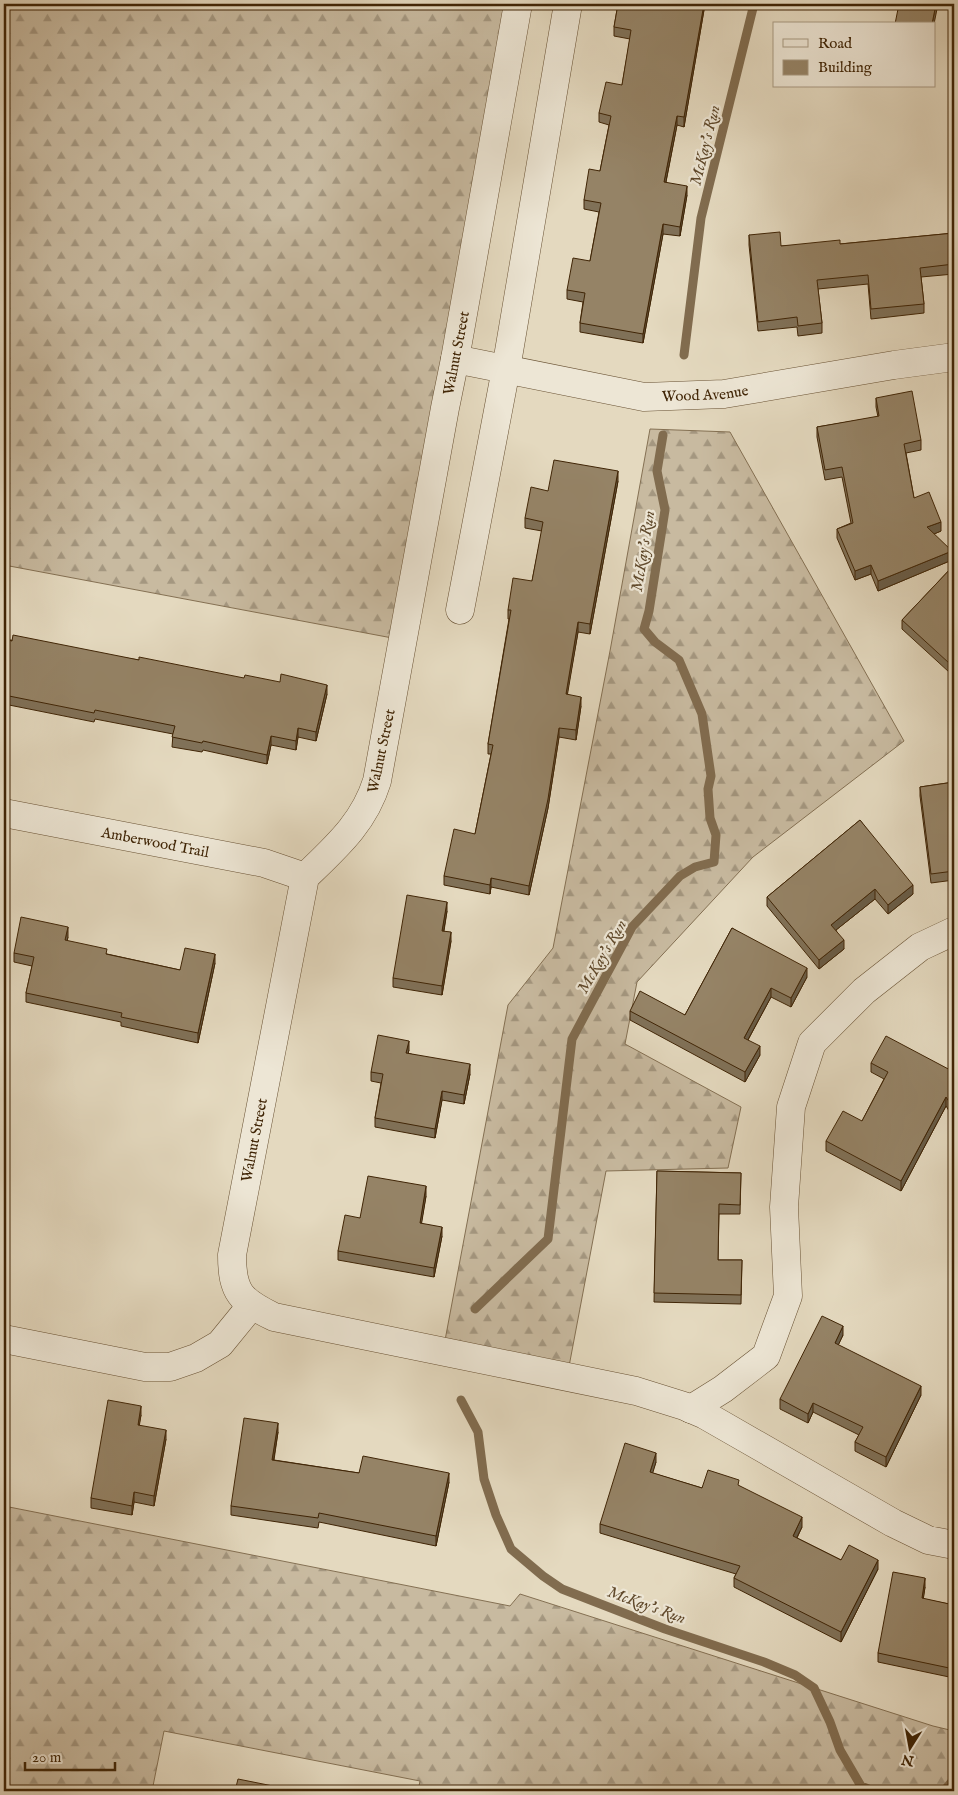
<svg xmlns="http://www.w3.org/2000/svg" width="958" height="1795" viewBox="0 0 958 1795" font-family="'IM FELL English',serif">
  <style>
    .forest { fill: url(#forest-firs); stroke: #847053 }
    .lines { fill: none; stroke-linecap: round; stroke-linejoin: round }
    .stream { stroke: #816c4f; stroke-width: 9 }
    .minor-casing { stroke: #695234; stroke-width: 29 }
    .minor { stroke: #ede6d5; stroke-width: 28 }
    .wall { fill: #807158; stroke: #402506 }
    .shaded-wall { fill: #685c47; stroke: #402506 }
    .building { fill: #958366; stroke: #402506 }
    .labels { text-anchor: middle; stroke-width: 4.5; stroke-linejoin: round; paint-order: stroke }
    .street-label { font-size: 15px; fill: #402506; stroke: #ede6d5 }
    .water-label { font-size: 16px; font-style: italic; fill: #60492b; stroke: #ede6d5 }
  </style>
  <defs>
    <pattern id="forest-firs" width="22" height="20" patternUnits="userSpaceOnUse" patternTransform="scale(1.25)"><rect width="22" height="20" fill="#c8baa0"/><path d="M5 1l3.5 6h-7zM16 11l3.5 6h-7z" fill="#a49780"/></pattern>
  </defs>
  <rect width="100%" height="100%" fill="#e4d9bf"/>
  <filter id="stains"><feTurbulence type="fractalNoise" baseFrequency=".004" numOctaves="4"/><feColorMatrix values="0 0 0 0 .2 0 0 0 0 .09 0 0 0 0 .02 0 0 0 .5 -.17"/></filter>
  <radialGradient id="worn" r=".72"><stop offset=".6" stop-color="#630" stop-opacity="0"/><stop offset="1" stop-color="#630" stop-opacity=".3"/></radialGradient>
  <!-- forest -->
  <g class="forest">
    <polygon points="4,4 518,4 403,640 4,565"/>
    <polygon points="650,429 730,432 904,741 753,857 637,982 625,1044 741,1107 728,1168 606,1171 567,1377 443,1351 508,1005 553,948 610,651"/>
    <polygon points="4,1506 510,1606 520,1594 933,1726 954,1731 954,1791 418,1791 420,1781 164,1731 152,1791 4,1791"/>
  </g>
  <g class="lines">
    <!-- stream -->
    <g class="stream">
      <polyline points="684,355 701,218 754,4"/>
      <polyline points="475,1309 548,1239 572,1039 632,927 680,876 695,867 714,862 716,835 710,818 708,789 711,776 702,714 679,660 655,642 644,629 649,611 665,510 657,471 663,435"/>
      <polyline points="461,1400 478,1432 484,1479 496,1515 511,1549 543,1576 562,1589 665,1629 764,1662 795,1675 814,1688 830,1722 840,1750 861,1786 873,1791"/>
      <polyline points="944,1791 954,1779"/>
    </g>
    <!-- minor casing -->
    <g class="minor-casing">
      <g id="minor">
        <path d="M518,4L455,359L445,408L377,781C364,823 336,847 305,877L232,1255C232,1293 241,1301 274,1317L636,1391L684,1406L705,1415L893,1523L928,1540L954,1545"/>
        <path id="s1" d="M455,359L644,397L724,394L894,365L954,357"/>
        <polyline points="460,610 506,369 568,4"/>
        <path id="s2" d="M4,813L264,863L305,877"/>
        <polyline points="4,1339 145,1367 170,1367 196,1358 220,1344 251,1306"/>
        <polyline points="691,1409 723,1389 766,1356 788,1296 784,1207 791,1107 812,1043 864,991 920,947 954,931"/>
      </g>
    </g>
    <!-- minor -->
    <use href="#minor" class="minor"/>
  </g>
  <!-- wall -->
  <g class="wall">
    <polygon points="618,4 705,4 684,127 677,125 666,182 687,195 680,236 663,234 643,343 580,332 580,323 583,302 567,299 567,290 590,261 599,212 584,209 584,200 600,171 609,125 599,122 599,113 622,85 630,39 614,36 614,27"/>
    <polygon points="954,233 954,274 921,277 924,304 924,313 871,319 868,284 818,289 822,323 822,333 798,336 797,327 758,331 749,245 749,235 781,246 840,244"/>
    <polygon points="876,398 921,440 921,450 906,453 914,498 941,531 934,534 952,560 878,591 871,574 855,580 837,538 837,529 851,523 842,477 825,480 817,437 817,427 878,417 876,407"/>
    <polygon points="618,481 590,634 578,632 567,694 581,706 576,740 559,737 548,808 529,895 491,887 490,894 444,885 444,876 475,834 491,754 488,754 488,744 509,619 508,619 508,610 532,581 542,531 525,528 525,518 548,491"/>
    <polygon points="954,565 949,672 902,629 902,620"/>
    <polygon points="4,639 139,660 327,694 316,741 298,737 296,750 271,745 267,764 203,750 202,752 172,747 173,734 95,719 94,722 4,704"/>
    <polygon points="954,782 954,880 931,883 920,796 920,787"/>
    <polygon points="860,820 913,894 888,914 875,899 836,930 844,949 819,969 767,906 767,897"/>
    <polygon points="447,911 444,931 451,941 442,995 393,987 393,978"/>
    <polygon points="732,928 807,977 791,1007 771,997 748,1040 760,1055 745,1082 630,1020 630,1011 685,1015"/>
    <polygon points="68,937 67,941 107,954 180,970 215,963 198,1043 121,1026 121,1022 26,1002 26,993 32,966 14,962 14,953"/>
    <polygon points="409,1050 408,1053 470,1074 464,1104 442,1100 435,1138 375,1127 375,1118 381,1083 371,1081 371,1072"/>
    <polygon points="871,1063 954,1072 954,1119 946,1106 901,1191 826,1151 826,1141 862,1121 884,1079 871,1072"/>
    <polygon points="657,1171 741,1173 740,1214 719,1214 718,1260 742,1260 741,1304 654,1302"/>
    <polygon points="426,1196 421,1224 442,1236 434,1277 338,1260 338,1251 360,1218"/>
    <polygon points="843,1335 838,1345 921,1395 886,1467 855,1451 855,1442 859,1435 813,1412 808,1423 780,1409 780,1399"/>
    <polygon points="141,1415 139,1425 166,1439 154,1506 134,1502 132,1515 91,1508 91,1498"/>
    <polygon points="278,1432 274,1460 359,1473 449,1482 436,1546 319,1522 318,1528 231,1515 231,1506"/>
    <polygon points="656,1462 652,1473 702,1488 739,1486 802,1527 797,1538 841,1560 878,1569 841,1642 734,1587 734,1578 736,1574 600,1533 600,1524"/>
    <polygon points="925,1587 923,1599 954,1605 954,1678 878,1662 878,1653"/>
  </g>
  <!-- shaded-wall -->
  <g class="shaded-wall">
    <polygon points="704,4 705,4 684,127 684,117"/>
    <polygon points="936,4 938,4 934,24 932,24"/>
    <polygon points="677,116 677,125 664,191 664,182"/>
    <polygon points="687,186 687,195 680,236 680,227"/>
    <polygon points="663,224 663,234 643,343 643,334"/>
    <polygon points="618,471 618,481 590,634 590,624"/>
    <polygon points="941,522 941,531 927,537 927,527"/>
    <polygon points="952,551 952,560 878,591 878,581"/>
    <polygon points="871,565 871,574 855,580 855,571"/>
    <polygon points="578,622 578,632 566,703 566,694"/>
    <polygon points="954,657 954,666 949,672 949,663"/>
    <polygon points="327,685 327,694 316,741 316,732"/>
    <polygon points="581,697 581,706 576,740 576,730"/>
    <polygon points="298,728 298,737 296,750 296,741"/>
    <polygon points="559,728 559,737 548,808 529,895 529,886"/>
    <polygon points="271,736 271,745 267,764 267,755"/>
    <polygon points="491,878 491,887 490,894 490,885"/>
    <polygon points="913,885 913,894 888,914 888,905"/>
    <polygon points="875,889 875,899 831,934 831,925"/>
    <polygon points="447,902 447,911 442,940 442,931"/>
    <polygon points="68,927 68,937 65,949 65,940"/>
    <polygon points="451,932 451,941 442,995 442,986"/>
    <polygon points="844,940 844,949 819,969 819,960"/>
    <polygon points="215,954 215,963 198,1043 198,1033"/>
    <polygon points="807,968 807,977 791,1007 791,998"/>
    <polygon points="771,988 771,997 744,1047 744,1038"/>
    <polygon points="409,1041 409,1050 406,1062 406,1053"/>
    <polygon points="760,1046 760,1055 745,1082 745,1072"/>
    <polygon points="470,1064 470,1074 464,1104 464,1095"/>
    <polygon points="442,1091 442,1100 435,1138 435,1129"/>
    <polygon points="946,1097 946,1106 901,1191 901,1181"/>
    <polygon points="426,1186 426,1196 420,1233 420,1223"/>
    <polygon points="442,1227 442,1236 434,1277 434,1268"/>
    <polygon points="843,1326 843,1335 835,1352 835,1343"/>
    <polygon points="921,1386 921,1395 886,1467 886,1457"/>
    <polygon points="813,1403 813,1412 808,1423 808,1414"/>
    <polygon points="141,1406 141,1415 138,1434 138,1425"/>
    <polygon points="278,1423 278,1432 272,1469 272,1460"/>
    <polygon points="166,1430 166,1439 154,1506 154,1496"/>
    <polygon points="656,1453 656,1462 650,1482 650,1472"/>
    <polygon points="449,1473 449,1482 436,1546 436,1536"/>
    <polygon points="134,1492 134,1502 132,1515 132,1506"/>
    <polygon points="802,1517 802,1527 793,1545 793,1536"/>
    <polygon points="878,1560 878,1569 841,1642 841,1632"/>
    <polygon points="925,1578 925,1587 922,1608 922,1598"/>
  </g>
  <!-- building -->
  <g class="building">
    <polygon points="618,4 704,4 684,117 677,116 664,182 687,186 680,227 663,224 643,334 580,323 585,293 567,290 573,258 590,261 601,203 584,200 589,169 600,171 611,116 599,113 606,82 622,85 631,30 614,27"/>
    <polygon points="899,4 936,4 932,24 895,24"/>
    <polygon points="780,232 781,246 840,240 840,244 954,233 954,264 920,268 924,304 871,309 868,275 817,280 822,323 798,326 797,317 758,322 749,235"/>
    <polygon points="912,391 921,440 904,444 914,498 929,492 941,522 927,527 952,551 878,581 871,565 855,571 837,529 853,523 842,467 825,470 817,427 879,416 876,398"/>
    <polygon points="554,460 618,471 590,624 578,622 566,694 581,697 576,730 559,728 548,799 529,886 491,878 490,885 444,876 454,829 475,834 493,745 488,744 511,610 508,610 513,578 532,581 543,522 525,518 531,487 548,491"/>
    <polygon points="954,565 954,657 949,663 902,620"/>
    <polygon points="13,635 139,660 139,657 244,678 245,675 280,682 281,674 327,685 316,732 298,728 296,741 271,736 267,755 203,741 202,743 172,737 175,726 95,710 94,713 4,695 4,639 12,641"/>
    <polygon points="954,782 954,871 931,874 920,787"/>
    <polygon points="860,820 913,885 888,905 875,889 831,925 844,940 819,960 767,897"/>
    <polygon points="407,895 447,902 442,931 451,932 442,986 393,978"/>
    <polygon points="21,917 68,927 65,940 107,949 106,954 180,970 185,948 215,954 198,1033 121,1017 122,1013 26,993 34,957 14,953"/>
    <polygon points="732,928 807,968 791,998 771,988 744,1038 760,1046 745,1072 630,1011 640,991 685,1015"/>
    <polygon points="378,1035 409,1041 406,1053 470,1064 464,1095 442,1091 435,1129 375,1118 383,1074 371,1072"/>
    <polygon points="886,1036 954,1072 954,1109 946,1097 901,1181 826,1141 843,1111 862,1121 888,1072 871,1063"/>
    <polygon points="657,1171 741,1173 740,1205 719,1204 718,1260 742,1260 741,1295 654,1293"/>
    <polygon points="368,1176 426,1186 420,1223 442,1227 434,1268 338,1251 345,1215 360,1218"/>
    <polygon points="822,1316 843,1326 835,1343 921,1386 886,1457 855,1442 863,1427 813,1403 808,1414 780,1399"/>
    <polygon points="108,1400 141,1406 138,1425 166,1430 154,1496 134,1492 132,1506 91,1498"/>
    <polygon points="244,1418 278,1423 272,1460 359,1473 363,1456 449,1473 436,1536 319,1513 318,1518 231,1506"/>
    <polygon points="625,1443 656,1453 650,1472 702,1488 708,1470 739,1480 738,1485 802,1517 793,1536 841,1560 849,1545 878,1560 841,1632 734,1578 740,1566 600,1524"/>
    <polygon points="893,1572 925,1578 922,1598 954,1605 954,1669 878,1653"/>
    <polygon points="238,1779 298,1791 235,1791"/>
  </g>
  <g class="labels">
    <!-- street labels -->
    <g class="street-label">
      <text transform="translate(456 353) rotate(-79)" y="5">Walnut Street</text>
      <text dy="5" stroke="none"><textPath href="#s1" startOffset="254">Wood Avenue</textPath></text>
      <text transform="translate(381 751) rotate(-78)" y="5">Walnut Street</text>
      <text dy="5" stroke="none"><textPath href="#s2" startOffset="154">Amberwood Trail</textPath></text>
      <text transform="translate(254 1140) rotate(-79)" y="5">Walnut Street</text>
    </g>
    <!-- water labels -->
    <g class="water-label">
      <text transform="translate(704 145) rotate(-76)" y="6">McKay's Run</text>
      <text transform="translate(642 551) rotate(-81)" y="6">McKay's Run</text>
      <text transform="translate(601 956) rotate(-60)" y="6">McKay's Run</text>
      <text transform="translate(647 1604) rotate(20)" y="6">McKay's Run</text>
    </g>
  </g>
  <!-- margin -->
  <rect width="958" height="1795" fill="none" stroke="#e4d9bf" stroke-width="20"/>
  <rect x="5" y="5" width="948" height="1785" fill="none" stroke="#402506" stroke-width="2.5"/>
  <rect x="10" y="10" width="938" height="1775" fill="none" stroke="#402506"/>
  <!-- legend -->
  <rect x="773" y="22" width="162" height="65" fill="#ede6d5" stroke="#a89982"/>
  <rect x="783" y="39" width="25" height="8" fill="#ede6d5" stroke="#a89982"/>
  <text x="818" y="48" font-size="15" fill="#402506">Road</text>
  <rect x="783" y="60" width="25" height="15" fill="#958366" stroke="#a89982"/>
  <text x="818" y="72" font-size="15" fill="#402506">Building</text>
  <!-- north arrow -->
  <g transform="translate(910 1748) rotate(191)" stroke="#ede6d5" stroke-width="4" paint-order="stroke">
  <path d="M0-4L9 19L0 12L-9 19Z" fill="#402506"/>
  <text y="-8" font-size="14" font-weight="bold" text-anchor="middle" fill="#402506">N</text>
  </g>
  <!-- scale -->
  <path d="M25 1762v8h90v-8" fill="none" stroke="#402506" stroke-width="2.5"/>
  <text x="32" y="1762" font-size="15" fill="#402506" stroke="#ede6d5" stroke-width="4" paint-order="stroke">20 m</text>
  <rect width="100%" height="100%" filter="url(#stains)"/>
  <rect width="100%" height="100%" fill="url(#worn)"/>
</svg>
